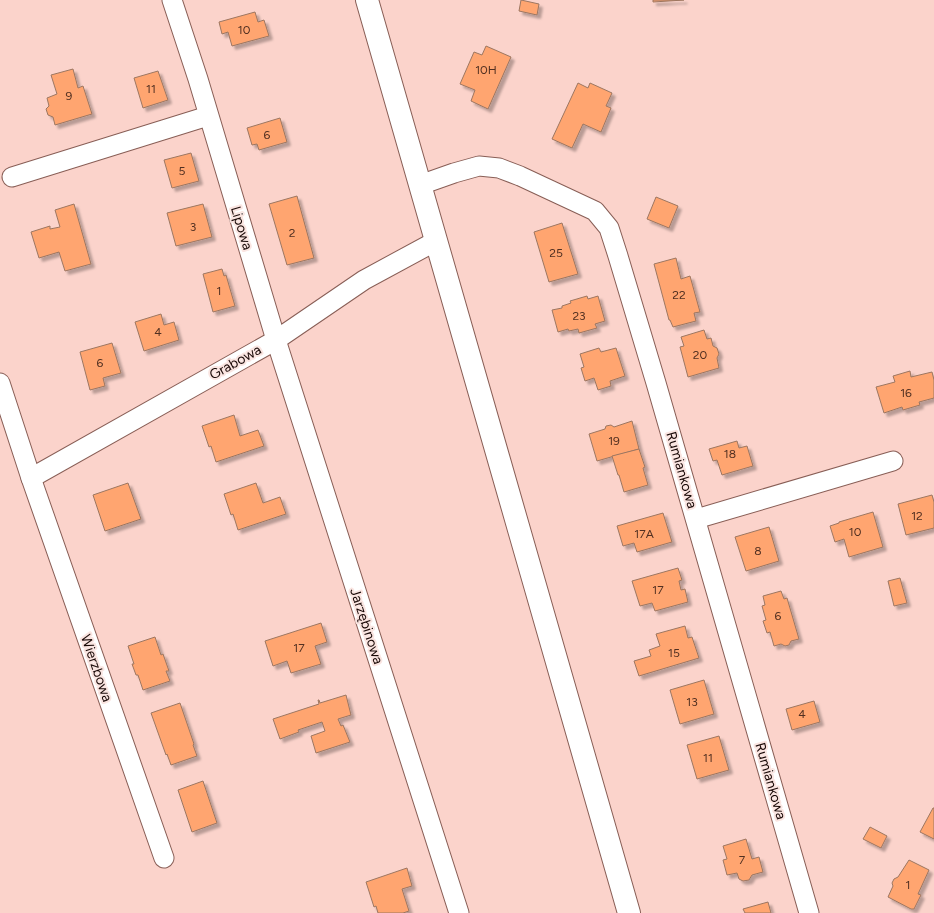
<svg xmlns="http://www.w3.org/2000/svg" width="934" height="913" viewBox="0 0 934 913" font-family="Figtree,sans-serif">
  <style>
    .building { fill: #ffa570; stroke: #9c7661; filter: url(#shadow) }
    .lines { fill: none; stroke-linecap: round; stroke-linejoin: round }
    .street-casing { stroke: #885e56; stroke-width: 21 }
    .secondary-casing { stroke: #885e56; stroke-width: 24 }
    .street { stroke: #fff; stroke-width: 19 }
    .secondary { stroke: #fff; stroke-width: 22 }
    .labels { text-anchor: middle; stroke-width: 4; stroke-linejoin: round; paint-order: stroke }
    .number-label { font-size: 12px; fill: #523021 }
    .street-label { font-size: 14px; fill: #190907; stroke: #fae5e1 }
  </style>
  <defs>
    <filter id="shadow"><feDropShadow dx="3.5" dy="3.5" stdDeviation="1" flood-color="#0004"/></filter>
  </defs>
  <rect width="100%" height="100%" fill="#fbd3cb"/>
  <!-- building -->
  <g class="building">
    <polygon points="521,0 539,4 537,15 519,11"/>
    <polygon points="653,0 684,0 653,2"/>
    <polygon points="255,12 258,22 264,20 269,36 232,46 228,32 222,34 219,22"/>
    <polygon points="486,46 511,57 488,109 471,101 475,90 460,84 474,52 482,55"/>
    <polygon points="73,69 78,88 83,86 92,114 55,125 53,117 48,115 46,109 49,106 47,98 57,94 51,75"/>
    <polygon points="158,71 168,100 143,108 134,78"/>
    <polygon points="578,83 588,88 590,83 612,93 606,106 611,108 601,132 583,124 572,148 552,139"/>
    <polygon points="280,118 287,142 259,150 257,144 252,145 247,128"/>
    <polygon points="191,153 199,181 172,188 164,160"/>
    <polygon points="297,196 314,258 287,265 269,204"/>
    <polygon points="656,197 678,206 669,228 647,219"/>
    <polygon points="74,204 91,264 65,271 59,252 39,258 31,232 50,226 50,229 60,227 55,210"/>
    <polygon points="203,204 212,237 176,246 167,213"/>
    <polygon points="562,223 578,274 549,282 534,232"/>
    <polygon points="676,258 681,279 690,276 700,312 694,313 696,321 673,327 670,320 669,320 654,264"/>
    <polygon points="222,269 224,276 226,275 235,306 213,312 203,274"/>
    <polygon points="587,296 588,299 598,296 605,321 595,324 597,328 579,333 578,329 569,331 568,329 558,332 552,310 562,308 562,306 571,303 570,301"/>
    <polygon points="161,314 164,325 174,322 179,340 144,351 135,322"/>
    <polygon points="704,330 707,339 711,338 713,346 717,348 719,354 717,358 719,368 688,377 680,347 684,346 681,337"/>
    <polygon points="112,343 121,373 103,378 105,386 90,390 80,352"/>
    <polygon points="599,348 601,352 616,348 625,376 610,381 611,386 598,390 594,378 585,381 581,368 584,367 580,354"/>
    <polygon points="910,371 911,377 932,372 934,380 934,398 919,402 920,405 903,410 902,407 884,413 876,387 895,382 893,376"/>
    <polygon points="234,415 240,436 258,430 264,446 216,462 211,446 209,447 202,426"/>
    <polygon points="632,421 639,449 597,461 589,434 605,429 606,426 611,425 614,427"/>
    <polygon points="737,441 739,448 747,446 753,466 722,475 717,460 713,461 709,449"/>
    <polygon points="639,449 645,467 643,468 648,485 624,492 619,475 618,475 612,456"/>
    <polygon points="128,483 141,519 105,531 93,495"/>
    <polygon points="256,483 263,503 280,497 286,514 238,530 233,514 231,515 224,494"/>
    <polygon points="932,495 934,502 934,528 906,535 898,504"/>
    <polygon points="873,512 883,547 849,557 844,539 835,542 830,526 839,523 839,522"/>
    <polygon points="663,513 672,542 637,552 634,543 623,546 617,526"/>
    <polygon points="769,527 779,561 746,571 735,537"/>
    <polygon points="678,568 682,580 679,581 681,590 685,589 688,602 655,611 652,603 640,606 632,581"/>
    <polygon points="900,578 907,603 894,606 888,581"/>
    <polygon points="781,591 784,599 787,598 799,639 791,641 789,645 785,646 781,644 774,646 770,632 767,633 763,621 766,620 762,606 765,605 763,596"/>
    <polygon points="321,623 327,642 315,646 321,664 291,673 287,661 273,666 265,641"/>
    <polygon points="685,626 688,638 692,637 699,658 639,676 634,661 651,656 649,650 660,646 656,634"/>
    <polygon points="155,637 161,655 163,654 169,671 166,671 170,681 143,690 138,675 136,675 132,664 134,664 128,646"/>
    <polygon points="704,680 714,714 680,724 670,690"/>
    <polygon points="346,695 351,715 338,719 341,726 343,725 350,742 316,753 311,736 325,731 322,722 298,730 299,732 280,739 273,719 319,704 318,700 319,700 320,703"/>
    <polygon points="814,701 820,722 792,730 786,709"/>
    <polygon points="180,703 194,744 193,745 197,756 171,765 167,754 166,755 151,713"/>
    <polygon points="719,736 729,770 697,779 687,745"/>
    <polygon points="203,781 217,823 192,832 178,790"/>
    <polygon points="933,808 934,808 934,839 920,832"/>
    <polygon points="870,827 887,836 881,848 863,839"/>
    <polygon points="746,839 752,859 759,857 763,872 752,875 749,880 743,881 739,879 737,873 727,875 723,860 727,859 723,846"/>
    <polygon points="909,860 929,870 918,894 921,895 914,909 911,909 888,897 893,886 892,883 894,879 898,877"/>
    <polygon points="407,868 412,886 402,889 409,911 403,913 378,913 376,906 374,907 366,882"/>
    <polygon points="768,902 771,913 745,913 743,909"/>
  </g>
  <g class="lines">
    <!-- street casing -->
    <g class="street-casing">
      <g id="street">
        <polyline points="172,0 198,79 276,340 459,913"/>
        <polyline points="12,177 208,116"/>
        <polyline points="420,185 454,173 479,166 499,168 520,176 595,211 609,228 618,256 656,383 809,913"/>
        <polyline points="0,383 31,478 164,858"/>
        <polyline points="31,478 276,340 364,280 436,241"/>
        <polyline points="696,519 893,461"/>
      </g>
    </g>
    <!-- secondary casing -->
    <g class="secondary-casing">
      <polyline id="secondary" points="367,0 629,913"/>
    </g>
    <!-- street -->
    <use href="#street" class="street"/>
    <!-- secondary -->
    <use href="#secondary" class="secondary"/>
  </g>
  <g class="labels">
    <!-- number labels -->
    <g class="number-label">
      <text x="244" y="34">10</text>
      <text x="486" y="74">10H</text>
      <text x="151" y="93">11</text>
      <text x="69" y="100">9</text>
      <text x="267" y="139">6</text>
      <text x="182" y="175">5</text>
      <text x="193" y="231">3</text>
      <text x="292" y="237">2</text>
      <text x="556" y="257">25</text>
      <text x="219" y="295">1</text>
      <text x="679" y="299">22</text>
      <text x="579" y="320">23</text>
      <text x="158" y="336">4</text>
      <text x="700" y="359">20</text>
      <text x="100" y="367">6</text>
      <text x="906" y="397">16</text>
      <text x="614" y="445">19</text>
      <text x="730" y="458">18</text>
      <text x="917" y="520">12</text>
      <text x="855" y="536">10</text>
      <text x="644" y="538">17A</text>
      <text x="758" y="555">8</text>
      <text x="658" y="594">17</text>
      <text x="778" y="620">6</text>
      <text x="299" y="652">17</text>
      <text x="674" y="657">15</text>
      <text x="692" y="706">13</text>
      <text x="802" y="718">4</text>
      <text x="708" y="762">11</text>
      <text x="742" y="864">7</text>
      <text x="908" y="889">1</text>
    </g>
    <!-- street labels -->
    <g class="street-label">
      <text transform="translate(242 228) rotate(73)" y="5">Lipowa</text>
      <text transform="translate(235 362) rotate(-29)" y="5">Grabowa</text>
      <text transform="translate(682 470) rotate(74)" y="5">Rumiankowa</text>
      <text transform="translate(367 626) rotate(72)" y="5">Jarzębinowa</text>
      <text transform="translate(97 668) rotate(71)" y="5">Wierzbowa</text>
      <text transform="translate(771 781) rotate(74)" y="5">Rumiankowa</text>
    </g>
  </g>
</svg>
